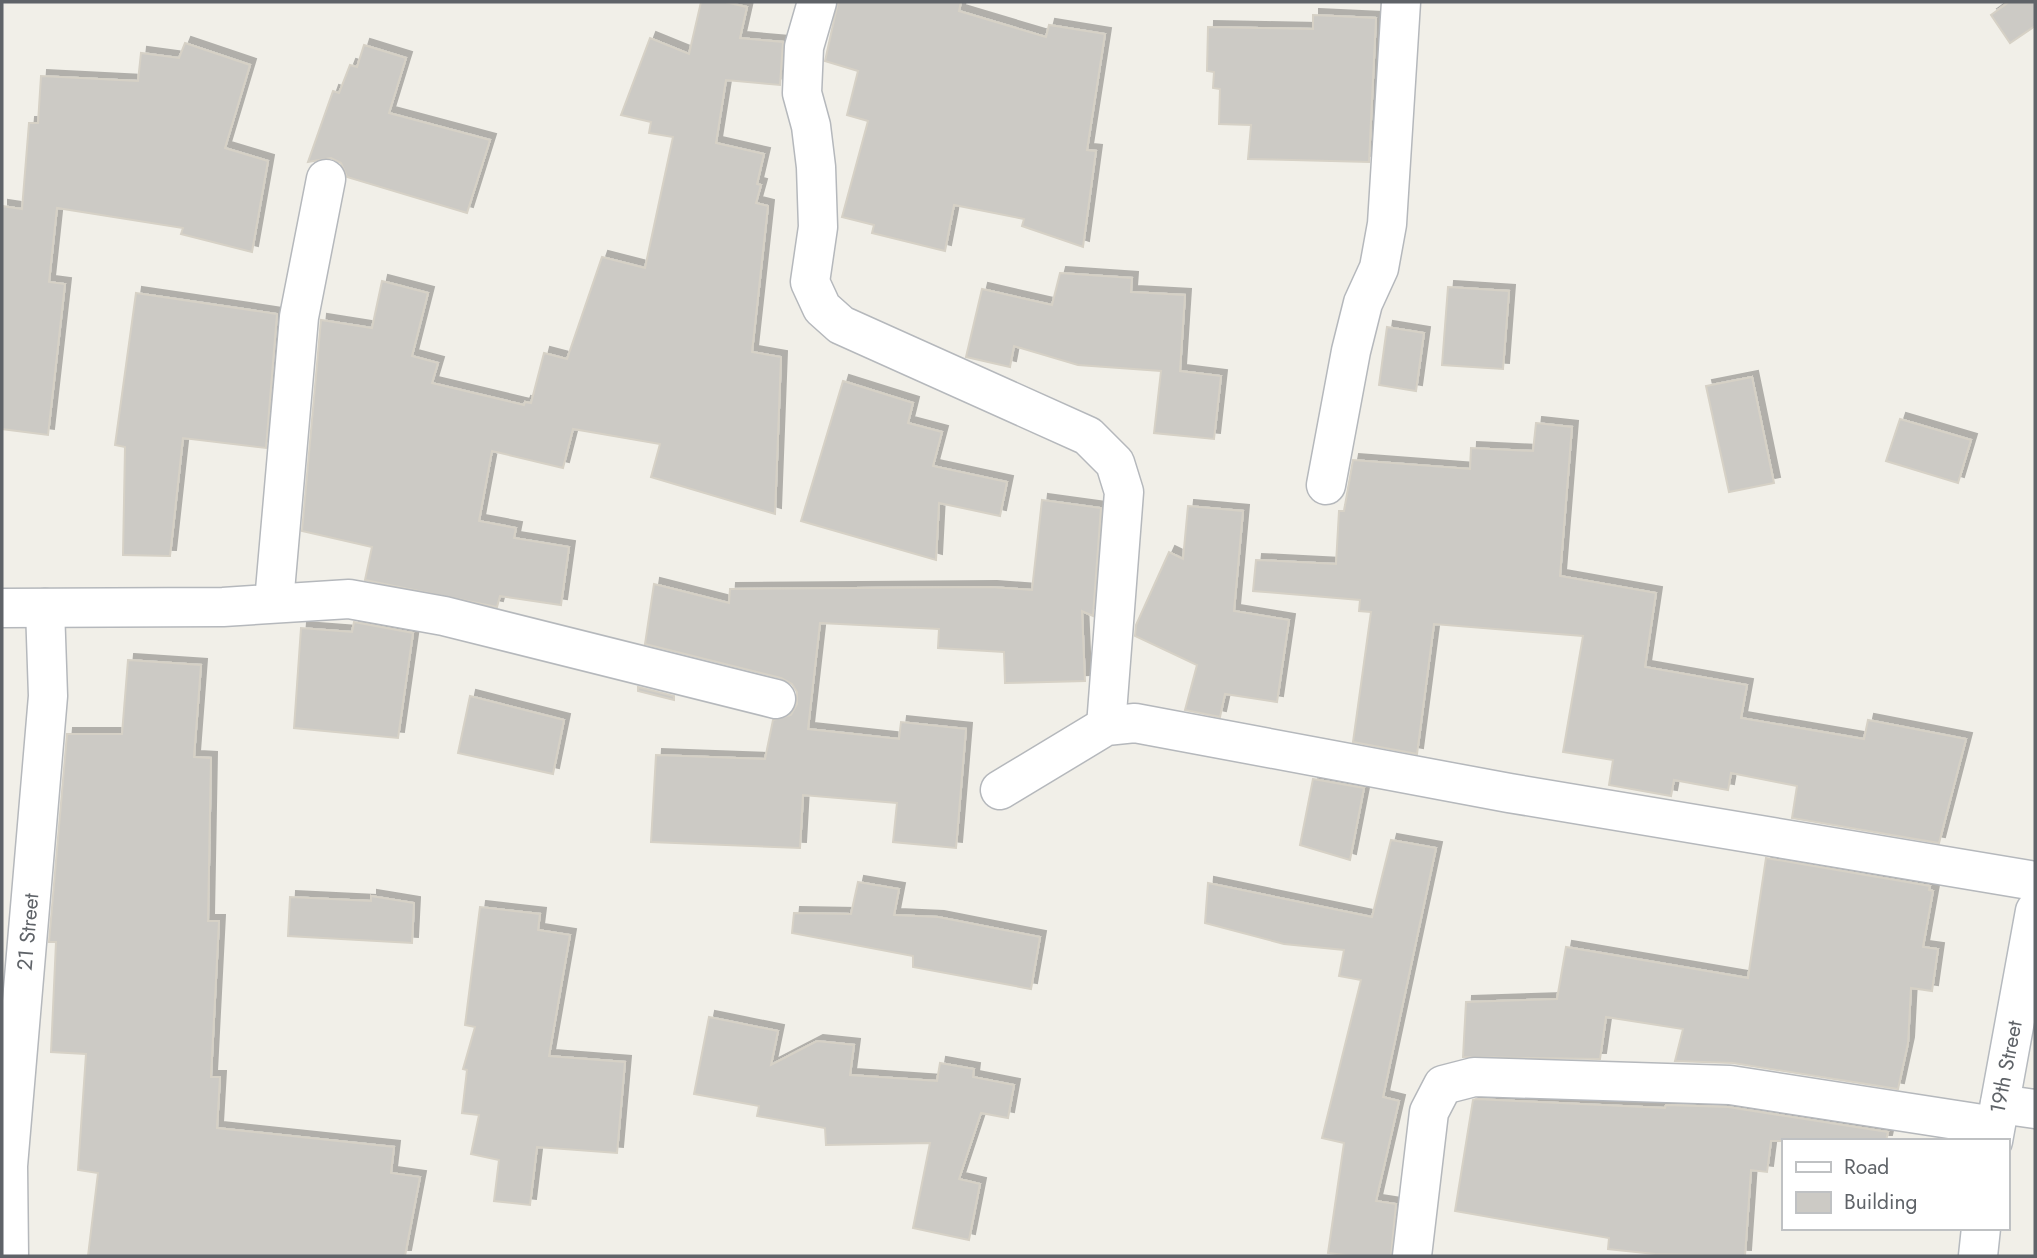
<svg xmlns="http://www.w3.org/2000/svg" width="2037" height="1258" viewBox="0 0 2037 1258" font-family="Jost,sans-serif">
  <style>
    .building { fill: #cccac5; stroke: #d6d1c6; stroke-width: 2; filter: url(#shadow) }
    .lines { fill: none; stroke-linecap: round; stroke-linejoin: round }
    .street-casing { stroke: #b5b8bc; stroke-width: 41 }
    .secondary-casing { stroke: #b6babf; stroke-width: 41 }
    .street { stroke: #fff; stroke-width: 38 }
    .secondary { stroke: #fff; stroke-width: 38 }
    .labels { text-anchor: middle; stroke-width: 7; stroke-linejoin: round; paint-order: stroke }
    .street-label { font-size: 21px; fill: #5f6368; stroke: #fff }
  </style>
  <defs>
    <filter id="shadow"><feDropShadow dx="6" dy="-6" stdDeviation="0" flood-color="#0004"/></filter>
  </defs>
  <rect width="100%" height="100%" fill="#f1efe8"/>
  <!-- building -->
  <g class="building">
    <polygon points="701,2 725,2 747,7 740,38 783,42 780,85 726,80 716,143 764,154 757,184 761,185 756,203 768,206 752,352 781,357 775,514 651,477 660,444 573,429 563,468 492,451 479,521 516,528 514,538 569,547 561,605 500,596 497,607 365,580 372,547 302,531 321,320 372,328 382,281 428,293 412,356 438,363 432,383 524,405 525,402 531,403 544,353 567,359 602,257 645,268 673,137 649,133 651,122 621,115 650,38 689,54"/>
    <polygon points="838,2 961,2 959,11 1046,37 1049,25 1105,34 1087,150 1096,151 1083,247 1022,226 1024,219 954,205 945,251 872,233 874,225 842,217 868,121 847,115 858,71 825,61"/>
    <polygon points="2009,2 2035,2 2035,26 2010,43 1991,15"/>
    <polygon points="1313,15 1376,18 1369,162 1248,159 1251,125 1219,124 1220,89 1213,88 1214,72 1207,71 1208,27 1313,29"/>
    <polygon points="185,43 250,65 225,148 268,161 252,252 181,234 183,228 57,208 49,282 65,284 48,435 2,429 2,206 22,209 29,123 38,123 41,76 138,81 141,53 179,58"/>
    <polygon points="364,45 406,58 389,113 490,140 467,213 347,177 341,163 331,158 308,162 333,91 339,93 350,65 357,67"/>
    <polygon points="1060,273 1132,278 1131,292 1185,295 1180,371 1221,376 1214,439 1154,433 1161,371 1078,365 1014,346 1010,367 966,357 982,289 1052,305"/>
    <polygon points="1448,287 1509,291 1503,369 1442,365"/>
    <polygon points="136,293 277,314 266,448 183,438 170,556 123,555 125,447 115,445"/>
    <polygon points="1387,327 1424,333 1416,391 1379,385"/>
    <polygon points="1752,377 1774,483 1729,492 1706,386"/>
    <polygon points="843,381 913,403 908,423 942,432 933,466 1007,482 1000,516 939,503 936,560 801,521"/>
    <polygon points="1900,419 1971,440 1958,483 1886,461"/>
    <polygon points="1536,423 1572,427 1560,576 1656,593 1645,667 1747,685 1741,718 1864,739 1868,720 1966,739 1939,843 1792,818 1797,786 1731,773 1728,790 1674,780 1671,796 1609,785 1613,760 1563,752 1583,636 1434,624 1417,754 1353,742 1371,612 1359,611 1360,600 1253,591 1256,560 1336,564 1339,511 1344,511 1353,460 1470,469 1471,448 1533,451"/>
    <polygon points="1042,500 1101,508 1093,616 1082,611 1085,681 1005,683 1004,652 938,648 939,629 820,623 808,729 899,739 901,722 966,729 956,848 893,842 897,803 803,795 800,848 651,842 656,755 765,759 773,720 791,715 797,704 797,692 792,684 781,678 645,644 654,584 729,603 730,589 991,587 1032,590"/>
    <polygon points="1188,506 1243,511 1234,611 1289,620 1277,702 1225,694 1220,717 1185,710 1197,665 1135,636 1136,625 1169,552 1183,559"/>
    <polygon points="354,622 413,633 398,738 294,728 301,628 352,632"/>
    <polygon points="128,660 201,665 194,757 211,758 208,921 219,921 211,1077 220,1077 217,1128 394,1147 391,1173 420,1177 405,1256 88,1256 98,1173 78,1170 86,1054 51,1052 56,942 49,942 67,734 122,734"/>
    <polygon points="638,687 674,696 674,700 638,691"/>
    <polygon points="470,696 564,720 553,774 458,753"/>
    <polygon points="1313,779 1364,788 1350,860 1300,845"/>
    <polygon points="1391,840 1436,848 1383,1097 1399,1101 1376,1201 1396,1204 1391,1256 1352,1256 1328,1253 1344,1143 1322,1138 1361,980 1339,976 1344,950 1284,944 1205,923 1208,883 1372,917"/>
    <polygon points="1766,858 1930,886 1929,890 1933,891 1923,947 1938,949 1932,991 1911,988 1908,1043 1898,1089 1733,1063 1675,1061 1683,1029 1606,1017 1600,1059 1463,1057 1466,1002 1557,999 1566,947 1748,978"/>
    <polygon points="858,882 899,889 894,915 938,917 1040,937 1031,989 913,967 913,956 792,933 794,913 851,914"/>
    <polygon points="371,896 414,903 412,943 288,936 290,897 371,901"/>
    <polygon points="480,907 540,914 538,930 570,935 549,1056 625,1062 617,1153 537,1147 530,1205 494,1201 499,1160 471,1154 479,1115 462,1113 467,1070 463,1069 475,1027 465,1025"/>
    <polygon points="709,1017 778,1031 771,1065 817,1041 854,1045 850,1075 937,1081 940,1063 974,1069 973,1077 1014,1085 1008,1118 981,1113 959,1179 980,1184 969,1240 913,1228 930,1143 826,1145 825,1128 757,1116 759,1106 694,1094"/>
    <polygon points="1476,1099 1665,1108 1666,1105 1728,1107 1888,1132 1886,1141 1771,1141 1767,1172 1751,1170 1745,1256 1655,1254 1608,1249 1609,1238 1455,1211 1473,1100"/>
  </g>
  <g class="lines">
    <!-- street casing -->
    <g class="street-casing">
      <g id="street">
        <polyline points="817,2 804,47 802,93 811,126 816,167 818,227 810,282 822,308 841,325 1088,436 1115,463 1124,492 1106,726"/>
        <polyline points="1326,485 1351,351 1363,303 1379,268 1387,224 1401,2"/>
        <polyline points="274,602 299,317 326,179"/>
        <polyline points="2,608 223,607 349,599 444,616 776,699"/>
        <polyline points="1000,790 1106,726 1135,723 1509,793 2035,881"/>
        <polyline points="2000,1104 2035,1109"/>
        <polyline points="9,1256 8,1166 48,696 45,608"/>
        <polyline points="1412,1256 1429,1112 1443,1085 1474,1077 1730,1085 1995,1126"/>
      </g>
    </g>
    <!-- secondary casing -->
    <g class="secondary-casing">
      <g id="secondary">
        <polyline points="1993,1141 2035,911"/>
        <polyline points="1978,1256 1981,1228"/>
      </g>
    </g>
    <!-- street -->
    <use href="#street" class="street"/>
    <!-- secondary -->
    <use href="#secondary" class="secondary"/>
  </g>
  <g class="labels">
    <!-- street labels -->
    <g class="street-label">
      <text transform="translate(28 932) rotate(-85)" y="7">21 Street</text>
      <text transform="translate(2006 1067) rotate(-79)" y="7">19th Street</text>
    </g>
  </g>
  <!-- border -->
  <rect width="2037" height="1258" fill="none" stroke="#5f6368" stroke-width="7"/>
  <!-- legend -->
  <rect x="1782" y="1139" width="228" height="91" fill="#ffffff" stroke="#bfc1c3" stroke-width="2"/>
  <rect x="1796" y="1162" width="35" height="10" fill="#ffffff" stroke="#bfc1c3" stroke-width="2"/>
  <text x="1844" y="1174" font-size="21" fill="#5f6368">Road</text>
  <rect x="1796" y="1192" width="35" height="21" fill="#cccac5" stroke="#bfc1c3" stroke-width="2"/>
  <text x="1844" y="1209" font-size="21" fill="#5f6368">Building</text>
</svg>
